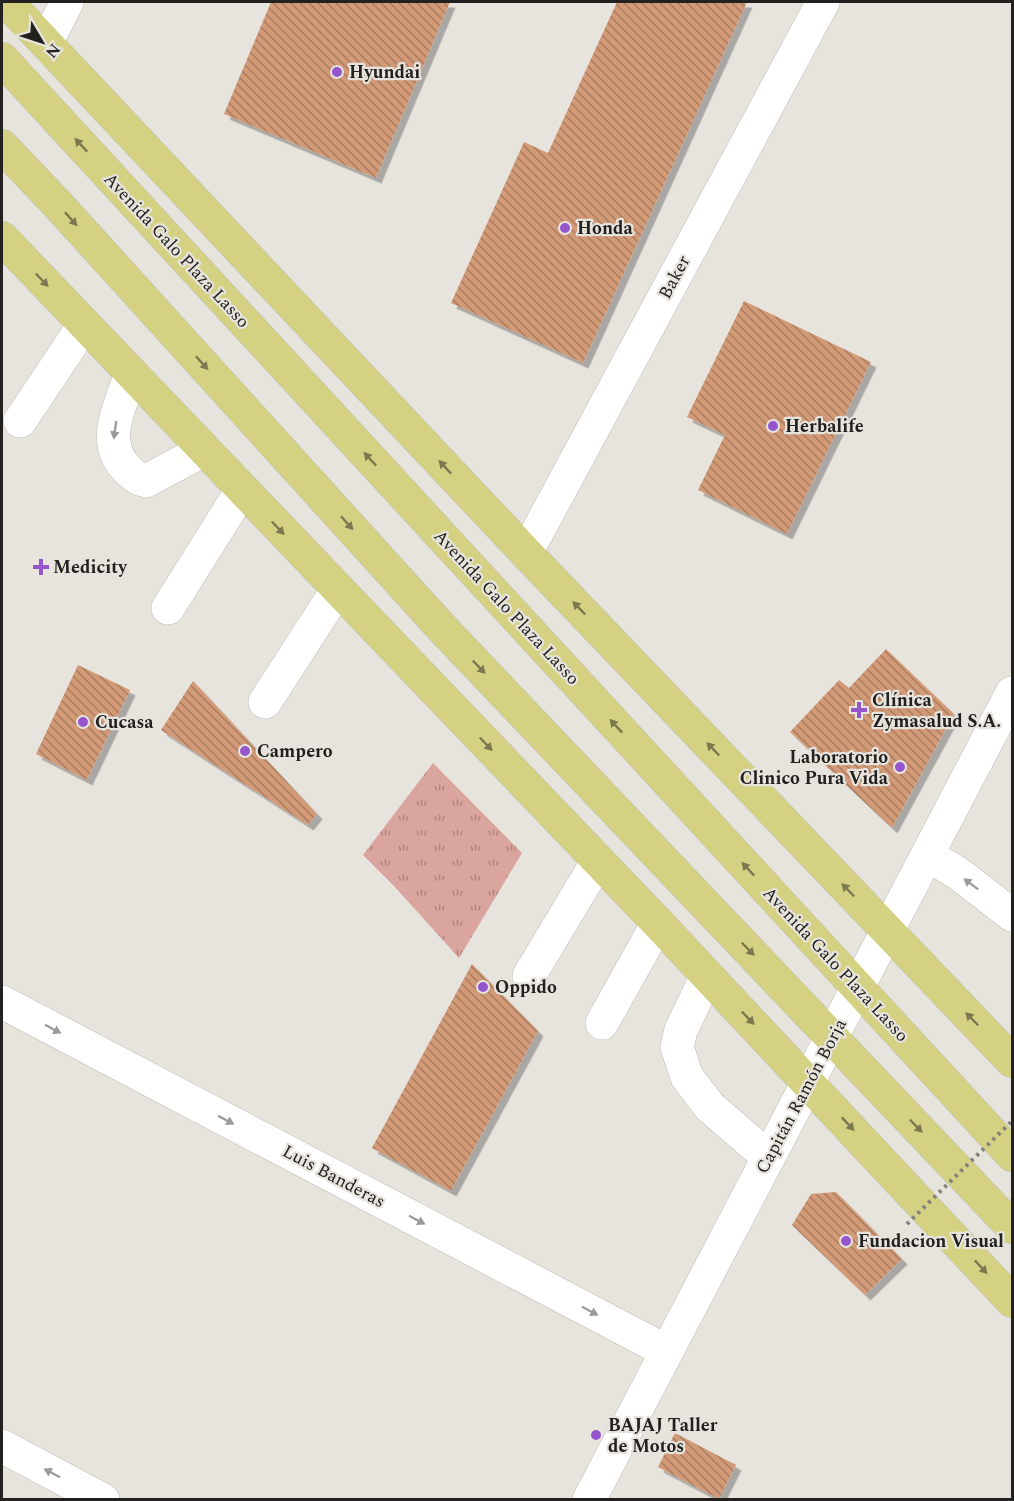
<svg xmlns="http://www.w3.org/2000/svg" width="1014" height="1501" viewBox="0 0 1014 1501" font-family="Spectral,serif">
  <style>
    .park { fill: url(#park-tufts) }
    .building { fill: url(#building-back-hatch); filter: url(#shadow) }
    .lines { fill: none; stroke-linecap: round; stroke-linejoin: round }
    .minor-casing { stroke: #c0bcb7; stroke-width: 34 }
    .major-casing { stroke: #c1c1c0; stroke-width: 34 }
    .minor { stroke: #fff; stroke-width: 33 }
    .major { stroke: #d4d182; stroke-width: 33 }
    .path-bridge { stroke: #84817d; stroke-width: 4; stroke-dasharray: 3 4.5; stroke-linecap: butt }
    .oneway { fill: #7c7950 }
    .oneway2 { fill: #9c9b9a }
    .poi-dot { fill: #9556cd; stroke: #e7e4de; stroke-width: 2 }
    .labels { text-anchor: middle; stroke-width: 4.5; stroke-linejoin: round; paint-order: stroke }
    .poi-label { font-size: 18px; font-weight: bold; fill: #23211f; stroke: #e7e4de; text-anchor: start }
    .street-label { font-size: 18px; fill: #23211f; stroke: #e7e4de }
  </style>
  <defs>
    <pattern id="park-tufts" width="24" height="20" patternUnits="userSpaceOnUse" patternTransform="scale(1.5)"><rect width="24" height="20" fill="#daa59e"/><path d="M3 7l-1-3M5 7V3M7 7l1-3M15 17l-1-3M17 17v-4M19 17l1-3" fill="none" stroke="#b08680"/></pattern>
    <pattern id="building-back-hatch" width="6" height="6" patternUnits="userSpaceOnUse" patternTransform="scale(1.5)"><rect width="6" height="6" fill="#d29a77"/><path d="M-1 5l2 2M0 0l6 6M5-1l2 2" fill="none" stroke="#aa7d61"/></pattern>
    <filter id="shadow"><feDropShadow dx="5.5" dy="5.5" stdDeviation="0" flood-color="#0004"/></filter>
  </defs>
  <rect width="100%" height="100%" fill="#e7e4de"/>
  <!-- park -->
  <polygon class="park" points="433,763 522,853 459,958 394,886 363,855"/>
  <!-- building -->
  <g class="building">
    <polygon points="271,2 450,2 376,178 224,114"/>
    <polygon points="617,2 747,2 583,363 451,303 524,142 548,153"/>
    <polygon points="744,301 871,362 787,534 698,490 725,435 687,417"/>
    <polygon points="886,649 954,714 892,828 790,732 839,680 849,688"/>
    <polygon points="78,665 130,690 87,780 36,754"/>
    <polygon points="193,681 317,814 308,825 161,730"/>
    <polygon points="472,964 538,1031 451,1191 372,1148"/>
    <polygon points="836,1192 902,1259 865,1295 792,1225 811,1194"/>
    <polygon points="675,1433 736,1465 719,1499 658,1467"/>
  </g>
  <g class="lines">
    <!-- minor casing -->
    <g class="minor-casing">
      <g id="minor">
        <polyline points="46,43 67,2"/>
        <path d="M131,374C121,404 100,441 126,468C132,475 137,479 146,481L204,450"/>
        <polyline points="20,421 84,325"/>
        <polyline points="526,553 823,2"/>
        <polyline points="168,608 242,490"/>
        <polyline points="265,702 338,589"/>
        <polyline points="928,855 959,874 1012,915"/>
        <polyline points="529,976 598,861"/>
        <polyline points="707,976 681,1030 677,1047 687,1077 710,1107 768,1157"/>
        <polyline points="2,1002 666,1351"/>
        <polyline points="602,1023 658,923"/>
        <polyline points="2,1446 103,1500"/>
        <path d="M589,1500C729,1230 872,962 1012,693"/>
      </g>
    </g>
    <!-- major casing -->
    <g class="major-casing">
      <g id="major">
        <polyline points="7,2 526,553 1012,1061"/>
        <polyline points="2,59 1012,1155"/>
        <polyline points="2,146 60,207 441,627 1012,1227"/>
        <polyline points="2,238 658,923 1012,1301"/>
      </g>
    </g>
    <!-- minor -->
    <use href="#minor" class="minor"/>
    <!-- major -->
    <use href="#major" class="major"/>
    <!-- path-bridge -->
    <polyline class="path-bridge" points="907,1224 1012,1121"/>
  </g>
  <!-- one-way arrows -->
  <defs><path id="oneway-solid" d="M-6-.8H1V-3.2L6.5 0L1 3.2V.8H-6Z" transform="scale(1.5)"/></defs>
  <g class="oneway">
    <use href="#oneway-solid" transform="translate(81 145) rotate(-133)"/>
    <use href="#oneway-solid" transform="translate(71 219) rotate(48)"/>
    <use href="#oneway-solid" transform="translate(42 280) rotate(46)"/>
    <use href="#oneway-solid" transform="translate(202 363) rotate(48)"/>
    <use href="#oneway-solid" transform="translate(370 459) rotate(-133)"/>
    <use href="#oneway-solid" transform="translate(445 467) rotate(-133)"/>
    <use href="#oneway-solid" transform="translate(347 523) rotate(48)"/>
    <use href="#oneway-solid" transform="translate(278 528) rotate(46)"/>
    <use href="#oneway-solid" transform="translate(579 608) rotate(-134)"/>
    <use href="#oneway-solid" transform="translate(479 667) rotate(46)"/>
    <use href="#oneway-solid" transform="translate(616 726) rotate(-133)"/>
    <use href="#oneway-solid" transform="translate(486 744) rotate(46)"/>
    <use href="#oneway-solid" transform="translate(713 749) rotate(-134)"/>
    <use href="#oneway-solid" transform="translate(748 869) rotate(-133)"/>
    <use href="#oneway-solid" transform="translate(848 890) rotate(-134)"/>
    <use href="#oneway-solid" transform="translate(748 949) rotate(46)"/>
    <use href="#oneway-solid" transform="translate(748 1018) rotate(46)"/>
    <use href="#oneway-solid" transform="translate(972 1019) rotate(-134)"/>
    <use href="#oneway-solid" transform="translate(848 1124) rotate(47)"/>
    <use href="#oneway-solid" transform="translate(916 1126) rotate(46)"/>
    <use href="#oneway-solid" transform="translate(981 1267) rotate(47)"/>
  </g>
  <g class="oneway2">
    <use href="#oneway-solid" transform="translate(115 430) rotate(98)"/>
    <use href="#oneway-solid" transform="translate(971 884) rotate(-143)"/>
    <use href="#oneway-solid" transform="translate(53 1029) rotate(28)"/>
    <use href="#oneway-solid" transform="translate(226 1120) rotate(28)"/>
    <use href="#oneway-solid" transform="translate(417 1220) rotate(28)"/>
    <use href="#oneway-solid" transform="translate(590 1311) rotate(28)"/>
    <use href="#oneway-solid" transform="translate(52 1473) rotate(-152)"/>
  </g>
  <!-- markers -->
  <g class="poi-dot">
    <circle cx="337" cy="72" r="6"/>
    <circle cx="565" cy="228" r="6"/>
    <circle cx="773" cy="426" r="6"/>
    <path d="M38 558h6v6h6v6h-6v6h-6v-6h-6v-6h6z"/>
    <path d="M856 701h6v6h6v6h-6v6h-6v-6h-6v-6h6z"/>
    <circle cx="83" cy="722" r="6"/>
    <circle cx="245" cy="751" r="6"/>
    <circle cx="900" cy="767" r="6"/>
    <circle cx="483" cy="987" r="6"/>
    <circle cx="846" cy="1241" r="6"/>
    <circle cx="596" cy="1435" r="6"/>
  </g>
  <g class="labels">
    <!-- poi labels -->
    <g class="poi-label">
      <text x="349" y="78">Hyundai</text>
      <text x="577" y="234">Honda</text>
      <text x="785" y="432">Herbalife</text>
      <text x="53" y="573">Medicity</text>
      <text x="872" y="706">Clínica<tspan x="872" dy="21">Zymasalud S.A.</tspan></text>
      <text x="95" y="728">Cucasa</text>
      <text x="257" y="757">Campero</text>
      <text x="888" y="763" text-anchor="end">Laboratorio<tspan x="888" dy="21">Clinico Pura Vida</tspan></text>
      <text x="495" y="993">Oppido</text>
      <text x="858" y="1247">Fundacion Visual</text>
      <text x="608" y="1431">BAJAJ Taller<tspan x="608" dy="21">de Motos</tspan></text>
    </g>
    <!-- street labels -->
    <g class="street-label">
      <text transform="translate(177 250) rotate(47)" y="6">Avenida Galo Plaza Lasso</text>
      <text transform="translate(674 277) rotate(-62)" y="6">Baker</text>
      <text transform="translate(507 607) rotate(47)" y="6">Avenida Galo Plaza Lasso</text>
      <text transform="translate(836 964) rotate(47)" y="6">Avenida Galo Plaza Lasso</text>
      <text transform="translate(801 1096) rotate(-62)" y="6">Capitán Ramón Borja</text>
      <text transform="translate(334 1176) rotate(28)" y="6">Luis Banderas</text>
    </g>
  </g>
  <!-- border -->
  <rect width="1014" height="1501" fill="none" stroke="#23211f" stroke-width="6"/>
  <!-- north arrow -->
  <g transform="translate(42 42) rotate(129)" stroke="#e7e4de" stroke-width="4.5" paint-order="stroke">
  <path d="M0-4.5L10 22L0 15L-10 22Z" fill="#23211f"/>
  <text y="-9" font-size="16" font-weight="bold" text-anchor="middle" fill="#23211f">N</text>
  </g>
</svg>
